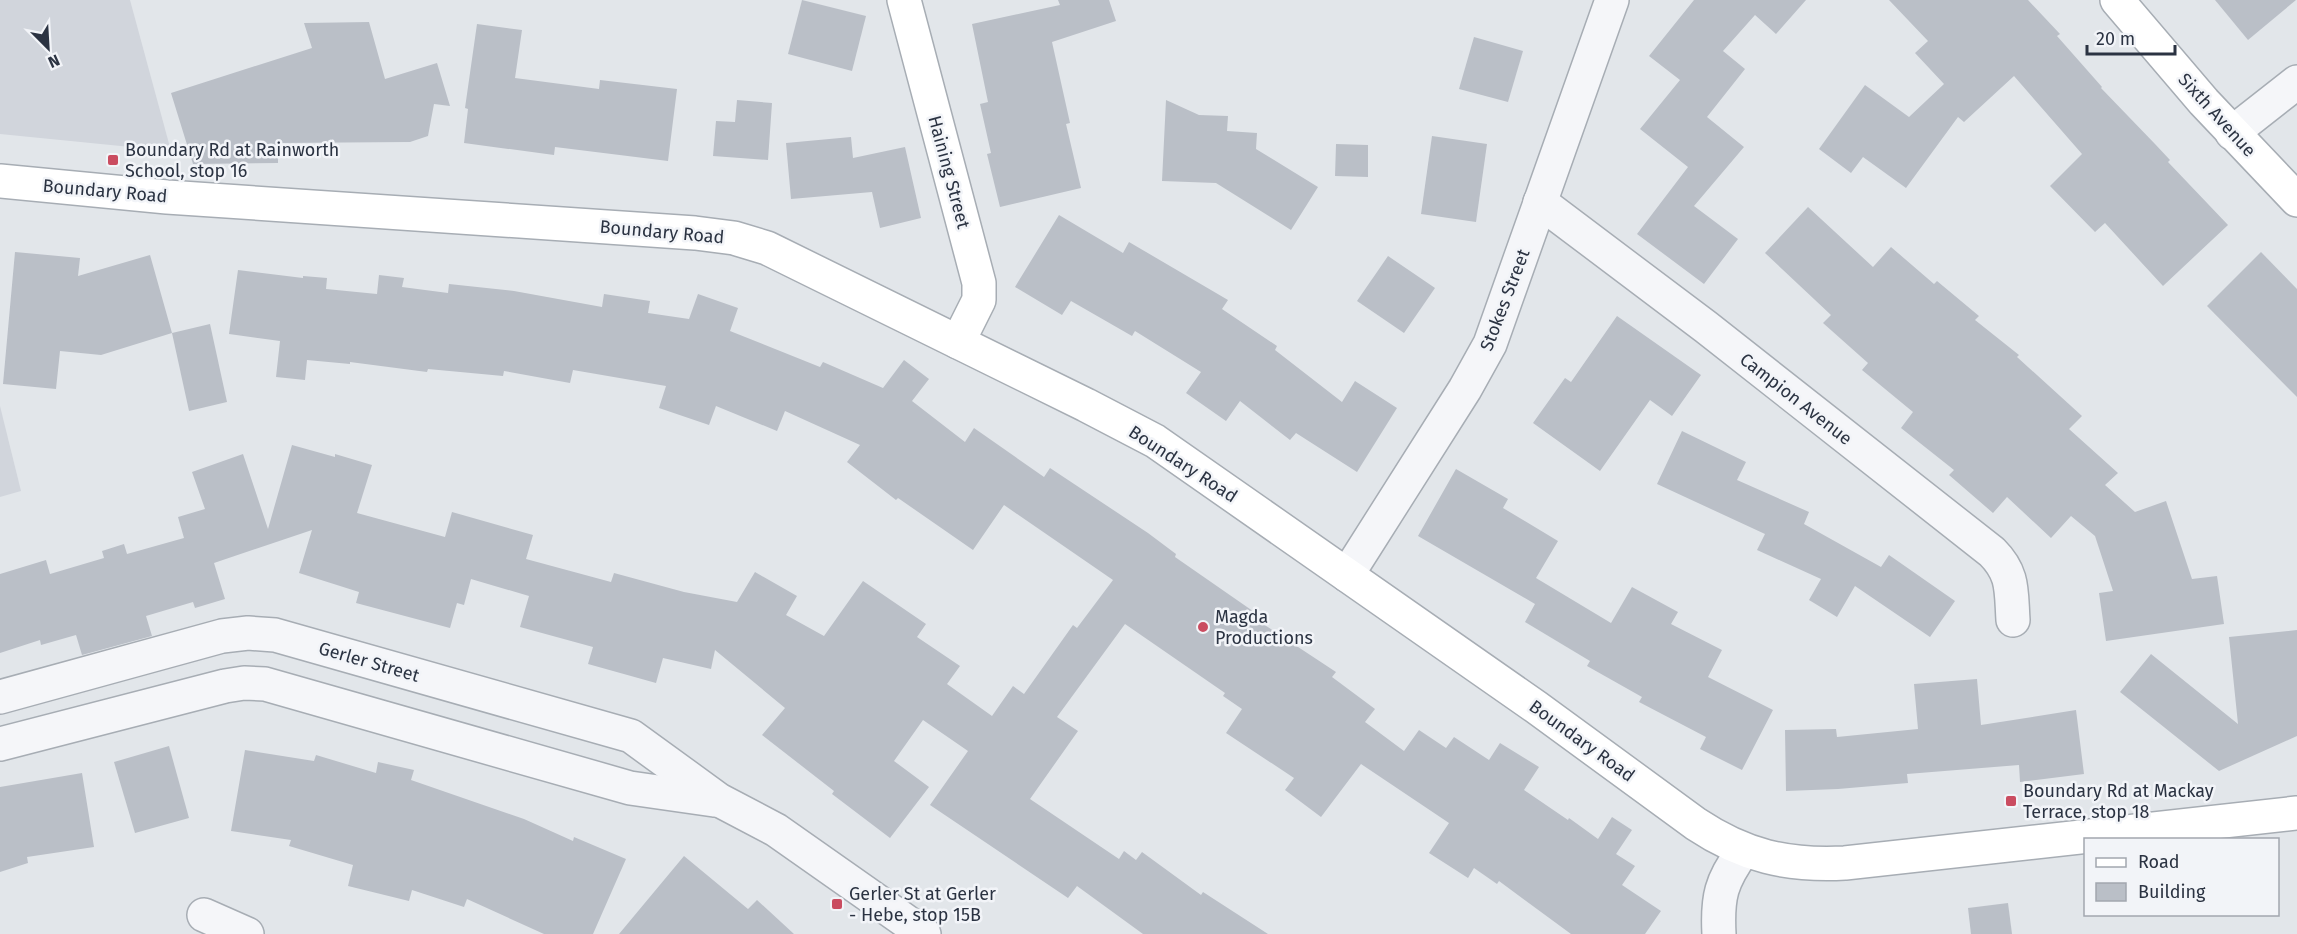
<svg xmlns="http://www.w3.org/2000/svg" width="2297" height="934" viewBox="0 0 2297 934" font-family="'Fira Sans',sans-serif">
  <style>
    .built { fill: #d1d5dc }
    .building { fill: #babfc7 }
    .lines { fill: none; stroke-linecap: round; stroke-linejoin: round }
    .street-casing { stroke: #a7adb4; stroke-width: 36 }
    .secondary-casing { stroke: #a7adb4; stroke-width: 36 }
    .street { stroke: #f5f6f9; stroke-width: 33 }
    .secondary { stroke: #fff; stroke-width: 33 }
    .poi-dot { fill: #ca4c60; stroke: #f2f4f8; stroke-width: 2 }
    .labels { text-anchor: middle; stroke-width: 5; stroke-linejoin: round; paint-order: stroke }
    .street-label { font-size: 18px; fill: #2b3342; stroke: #f2f4f8 }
    .poi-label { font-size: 18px; fill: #2b3342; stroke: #f2f4f8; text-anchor: start }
  </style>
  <rect width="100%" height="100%" fill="#e2e6ea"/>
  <!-- built -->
  <g class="built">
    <polygon points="0,0 130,0 171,151 0,134"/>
    <polygon points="0,406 21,491 0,497"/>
  </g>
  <!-- building -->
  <g class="building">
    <polygon points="802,0 866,16 852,71 788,54"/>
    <polygon points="1058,0 1109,0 1116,21 1052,42 1070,123 1066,124 1081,188 1000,207 987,154 991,153 980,104 988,102 972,24 1060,5"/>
    <polygon points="1694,0 1806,0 1776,34 1755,15 1723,51 1745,69 1707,117 1744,147 1694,206 1738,239 1704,284 1637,234 1688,167 1640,129 1680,80 1649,56"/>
    <polygon points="1889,0 2028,0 2060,34 2057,36 2102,87 2101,88 2155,144 2170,160 2168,162 2228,225 2163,286 2105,223 2095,232 2050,186 2082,154 2014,76 1964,122 1958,117 1906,188 1863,157 1851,173 1819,149 1865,85 1909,117 1944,84 1915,53 1928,41"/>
    <polygon points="2215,0 2296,0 2248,40"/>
    <polygon points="369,22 385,79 437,63 450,106 434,104 428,136 410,142 278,143 278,163 193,164 171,93 312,48 304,23"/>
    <polygon points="477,24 522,30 515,78 599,89 600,80 677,89 668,161 555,147 554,155 464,143 468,109 465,108"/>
    <polygon points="1474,37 1523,51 1508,102 1459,89"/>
    <polygon points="737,100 772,103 768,160 713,156 716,121 735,122"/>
    <polygon points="1166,100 1199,115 1228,116 1227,131 1257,133 1256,149 1318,187 1291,230 1216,183 1162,181"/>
    <polygon points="1432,136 1487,144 1476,222 1421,214"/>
    <polygon points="851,137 853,158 905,147 921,218 880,228 872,192 791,199 786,143"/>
    <polygon points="1336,144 1368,145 1368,177 1335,176"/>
    <polygon points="1808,207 1873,267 1891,247 1934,284 1937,281 1979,316 1975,320 2019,355 2017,357 2082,416 2069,429 2118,473 2105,485 2135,512 2166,501 2192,579 2217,576 2224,624 2106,641 2099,593 2113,591 2095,536 2071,516 2051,538 2007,497 1993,513 1949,475 1954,470 1901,428 1913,412 1862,370 1868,363 1823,323 1831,315 1765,253"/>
    <polygon points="1059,215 1123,253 1129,242 1228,300 1222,309 1277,346 1275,350 1342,402 1355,381 1397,408 1357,472 1296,433 1290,440 1240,401 1226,421 1186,393 1201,372 1135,331 1132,336 1071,301 1062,315 1015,287"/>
    <polygon points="15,252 80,258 78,276 150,255 172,333 101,355 60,351 56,389 3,384"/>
    <polygon points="2261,252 2297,289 2297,397 2207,306"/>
    <polygon points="1388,256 1435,288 1404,333 1357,301"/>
    <polygon points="238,270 303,278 303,276 327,278 326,289 377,294 379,275 404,278 402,287 448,293 449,284 514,291 602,307 604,294 650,301 648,313 689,319 698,294 738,308 730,331 820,367 823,362 883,388 904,360 929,379 912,401 965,442 974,428 1044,477 1050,468 1148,533 1176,554 1175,557 1260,616 1257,620 1336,672 1332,677 1375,709 1365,722 1404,751 1419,730 1446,748 1454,737 1489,760 1500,743 1539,767 1524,790 1568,820 1569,818 1598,839 1612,817 1632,830 1616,854 1635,866 1622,885 1661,911 1645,934 1571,934 1499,881 1497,884 1474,868 1468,878 1429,853 1449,823 1361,764 1321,817 1285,790 1294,778 1226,733 1242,709 1223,696 1225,693 1125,624 1057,717 1078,731 1030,799 1119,859 1124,851 1136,860 1142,852 1201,895 1203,892 1268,934 1143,934 1077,886 1068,898 930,805 968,751 923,720 894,761 929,787 890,838 832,794 834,791 762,735 785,708 715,650 711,669 663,658 656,683 588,664 593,647 520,627 529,596 471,579 464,605 457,603 450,628 356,603 359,592 299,573 312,530 214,563 225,599 195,608 193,602 146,616 152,636 82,655 76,635 41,645 40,640 0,653 0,574 46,560 50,574 104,558 102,551 124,544 127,554 184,538 178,517 205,509 192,472 243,454 268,529 292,445 335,457 335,454 372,465 357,513 445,537 452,512 533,535 526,559 611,582 614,573 684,592 737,602 755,572 797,596 786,615 824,636 863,581 926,624 917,637 960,666 947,684 992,716 1013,686 1024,694 1073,625 1077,628 1113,580 1004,505 973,550 898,498 896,500 847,462 860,445 785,411 777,431 716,406 709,425 659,408 666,386 573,370 570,383 504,371 503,376 428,369 427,372 350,362 350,364 307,360 305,380 276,377 280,341 229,334"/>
    <polygon points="1617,316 1701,375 1672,416 1650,400 1600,471 1533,423 1565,378 1571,382"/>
    <polygon points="210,324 227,402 189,411 172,333"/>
    <polygon points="1682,431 1746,462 1737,480 1809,512 1804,524 1881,567 1889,555 1955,601 1930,637 1855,586 1837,617 1809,600 1821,579 1757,550 1765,534 1657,484"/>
    <polygon points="1456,469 1508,499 1503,508 1558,541 1536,578 1611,623 1632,587 1678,612 1671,624 1722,650 1708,677 1773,710 1742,770 1700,749 1706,737 1639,702 1642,697 1587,666 1590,661 1525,622 1535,604 1418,536"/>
    <polygon points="2297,630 2297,736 2219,771 2120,692 2151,654 2238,724 2229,637"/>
    <polygon points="1977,679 1981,725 2076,710 2084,774 2020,782 2019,765 1907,774 1908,783 1838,789 1786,791 1785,730 1836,729 1837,737 1918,729 1914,684"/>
    <polygon points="169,746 189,818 135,833 114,762"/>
    <polygon points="245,750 314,761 316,755 376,773 378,762 414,770 411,780 524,819 573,841 574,837 626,859 593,934 544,934 467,899 464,907 412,890 409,901 348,886 353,865 289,846 291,840 231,831"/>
    <polygon points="82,773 94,847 27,857 28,863 0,872 0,787"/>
    <polygon points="684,856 748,909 757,900 794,934 619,934"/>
    <polygon points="2008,903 2012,934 1971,934 1968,908"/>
  </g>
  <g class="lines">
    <!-- street casing -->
    <g class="street-casing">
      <g id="street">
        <polyline points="2232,133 2297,82"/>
        <path d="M1540,202L1706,327L1992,552C2014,574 2011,591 2013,620"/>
        <polyline points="1347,575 1465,389 1490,344 1612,0"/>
        <polyline points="0,697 222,636 248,633 275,635 631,736 719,800 776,830 924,934"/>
        <polyline points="0,744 225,686 244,683 265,684 630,788 714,800"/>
        <polyline points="204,915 247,934"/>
        <path d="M1719,934C1717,897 1721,881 1743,851"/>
      </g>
    </g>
    <!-- secondary casing -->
    <g class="secondary-casing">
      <g id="secondary">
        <polyline points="904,0 979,283 979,300 958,342"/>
        <polyline points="2117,0 2204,102 2297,200"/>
        <path d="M0,181L167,197L695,233L734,238L767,248L1086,405L1155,441L1536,707L1696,824C1744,856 1787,866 1845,863L2297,813"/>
      </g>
    </g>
    <!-- street -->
    <use href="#street" class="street"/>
    <!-- secondary -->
    <use href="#secondary" class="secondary"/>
  </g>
  <!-- markers -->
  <g class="poi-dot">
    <rect x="107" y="154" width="12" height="12" rx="3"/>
    <circle cx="1203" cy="627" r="6"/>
    <rect x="2005" y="795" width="12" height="12" rx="3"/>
    <rect x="831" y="898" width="12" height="12" rx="3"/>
  </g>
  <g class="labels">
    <!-- street labels -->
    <g class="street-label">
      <text transform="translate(2217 115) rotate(48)" y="6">Sixth Avenue</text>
      <text transform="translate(949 172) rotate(75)" y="6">Haining Street</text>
      <text transform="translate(105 191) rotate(5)" y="6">Boundary Road</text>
      <text transform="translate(662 232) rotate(5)" y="6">Boundary Road</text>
      <text transform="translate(1505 300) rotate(-69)" y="6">Stokes Street</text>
      <text transform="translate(1796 399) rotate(38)" y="6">Campion Avenue</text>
      <text transform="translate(1183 464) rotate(33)" y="6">Boundary Road</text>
      <text transform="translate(369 662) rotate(16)" y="6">Gerler Street</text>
      <text transform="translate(1582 741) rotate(36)" y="6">Boundary Road</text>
    </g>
    <!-- poi labels -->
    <g class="poi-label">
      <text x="125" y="156">Boundary Rd at Rainworth<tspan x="125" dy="21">School, stop 16</tspan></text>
      <text x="1215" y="623">Magda<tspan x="1215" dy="21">Productions</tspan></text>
      <text x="2023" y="797">Boundary Rd at Mackay<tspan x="2023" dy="21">Terrace, stop 18</tspan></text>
      <text x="849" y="900">Gerler St at Gerler<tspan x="849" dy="21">- Hebe, stop 15B</tspan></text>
    </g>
  </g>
  <!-- legend -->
  <rect x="2084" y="838" width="195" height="78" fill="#f2f4f8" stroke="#a2a7af" stroke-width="1.5"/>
  <rect x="2096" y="858" width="30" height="9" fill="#ffffff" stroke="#a2a7af" stroke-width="1.5"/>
  <text x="2138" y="868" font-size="18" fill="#2b3342">Road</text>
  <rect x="2096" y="883" width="30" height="18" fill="#babfc7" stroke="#a2a7af" stroke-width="1.5"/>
  <text x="2138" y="898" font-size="18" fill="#2b3342">Building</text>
  <!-- north arrow -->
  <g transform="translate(48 48) rotate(156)" stroke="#f2f4f8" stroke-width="4.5" paint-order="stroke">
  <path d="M0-4.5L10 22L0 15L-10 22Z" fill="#2b3342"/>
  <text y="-9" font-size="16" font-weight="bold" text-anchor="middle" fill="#2b3342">N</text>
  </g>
  <!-- scale -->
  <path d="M2087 45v9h88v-9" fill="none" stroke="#2b3342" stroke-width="3"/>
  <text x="2096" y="45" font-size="18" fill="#2b3342" stroke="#f2f4f8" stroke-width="4.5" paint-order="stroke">20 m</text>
</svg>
